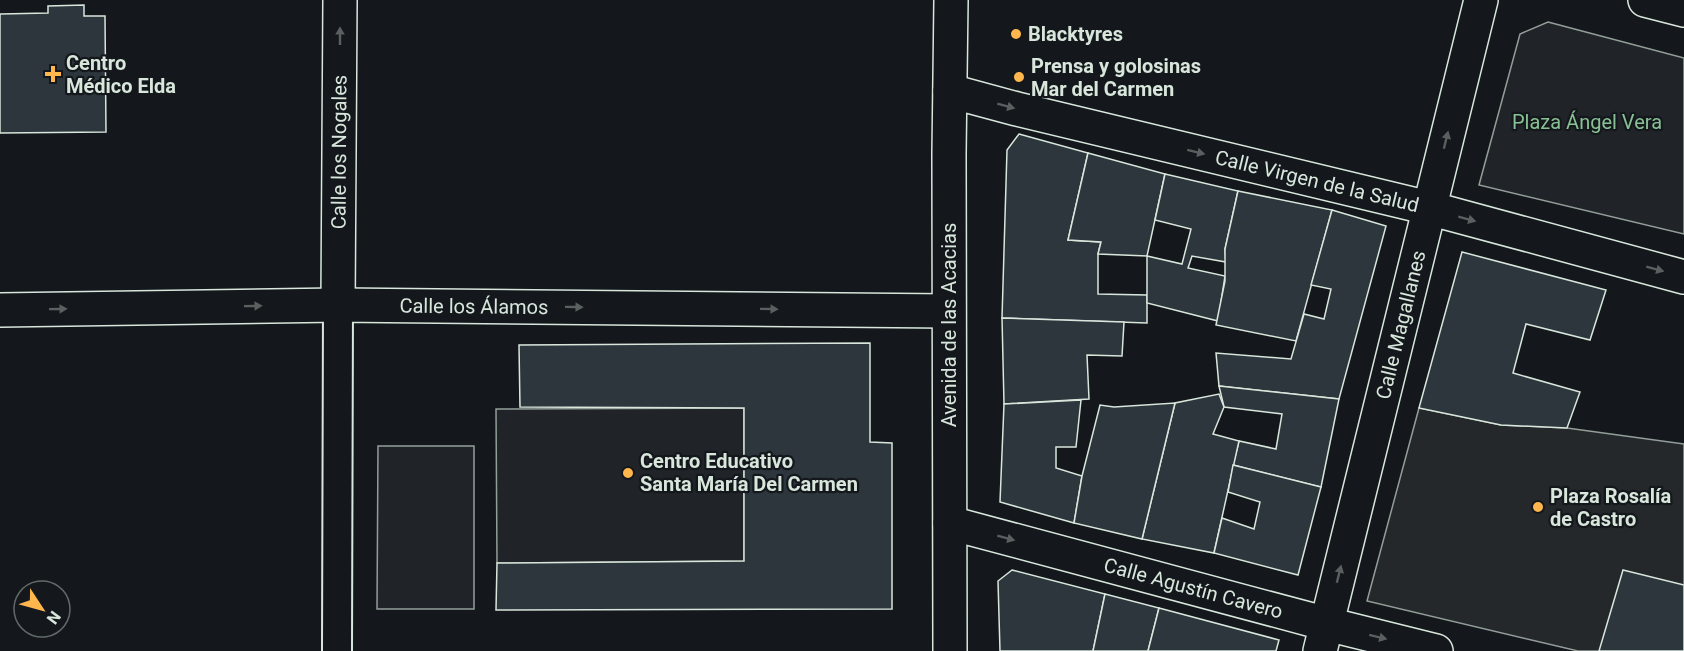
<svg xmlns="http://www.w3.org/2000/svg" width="1684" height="651" viewBox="0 0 1684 651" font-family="Roboto,sans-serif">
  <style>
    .green { fill: #202428; stroke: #939e99; stroke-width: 1.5 }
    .parking { fill: #24282b; stroke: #939e99; stroke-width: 1.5 }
    .building { fill: #2c363c; stroke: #d8e6dc; stroke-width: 1.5 }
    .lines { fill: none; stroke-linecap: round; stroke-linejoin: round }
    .pedestrian-casing { stroke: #d8e6dc; stroke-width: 32 }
    .minor-casing { stroke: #d8e6dc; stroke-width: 36 }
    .tertiary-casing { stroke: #d8e6dc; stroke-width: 36 }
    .pedestrian { stroke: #14181c; stroke-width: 28 }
    .minor { stroke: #14181c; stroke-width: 33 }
    .tertiary { stroke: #14181c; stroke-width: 33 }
    .oneway { fill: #59605f }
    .poi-dot { fill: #ffb74d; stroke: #14181c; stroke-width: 2 }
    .labels { text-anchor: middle; stroke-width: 4.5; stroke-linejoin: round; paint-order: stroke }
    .poi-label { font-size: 20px; font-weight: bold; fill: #d8e6dc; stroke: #14181c; text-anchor: start }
    .park-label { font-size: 20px; fill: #8ac095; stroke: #14181c }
    .street-label { font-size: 20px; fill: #d8e6dc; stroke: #14181c }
  </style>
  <rect width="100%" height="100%" fill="#14181c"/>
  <!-- green -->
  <g class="green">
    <polygon points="1548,22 1684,58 1684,234 1479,185 1520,34"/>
    <polygon points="744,408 744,561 497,563 496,409"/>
    <polygon points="378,446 474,446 474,609 377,609"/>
  </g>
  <!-- parking -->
  <polygon class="parking" points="1419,408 1501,425 1567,428 1684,444 1684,585 1599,651 1578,651 1367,601"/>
  <!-- building -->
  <g class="building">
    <polygon points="84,5 84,16 105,16 106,132 0,133 0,14 48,13 48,6"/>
    <polygon points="1019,134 1088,153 1068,240 1101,242 1098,254 1098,294 1147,295 1147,323 1002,318 1007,150"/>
    <polygon points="1088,153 1165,174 1147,256 1098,254 1101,242 1068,240"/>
    <polygon points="1165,174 1238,191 1225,249 1226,262 1192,256 1188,268 1225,276 1218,321 1147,303 1147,256 1182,264 1191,229 1155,220"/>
    <polygon points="1238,191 1332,210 1296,341 1216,325 1225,281 1225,249"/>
    <polygon points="1332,210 1386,226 1339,399 1219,386 1216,353 1291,359 1304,314 1324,319 1331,289 1311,285"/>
    <polygon points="1462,252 1606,290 1590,340 1526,324 1513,373 1580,392 1567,428 1501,425 1419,408"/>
    <polygon points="1002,318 1124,322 1122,356 1087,355 1089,399 1004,404"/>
    <polygon points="870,343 870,442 892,443 892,609 496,610 497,563 744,561 744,408 520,407 519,345"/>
    <polygon points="1219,386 1339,399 1321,487 1233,465 1239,441 1276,449 1282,414 1224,407"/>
    <polygon points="1219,394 1224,407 1213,434 1239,441 1214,553 1142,539 1175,403"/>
    <polygon points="1081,400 1076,447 1056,447 1056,468 1082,476 1074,523 1000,502 1004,404"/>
    <polygon points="1175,403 1142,539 1074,523 1082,476 1100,405 1114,407"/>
    <polygon points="1233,465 1321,487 1298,575 1214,553 1222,518 1254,529 1260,502 1228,492"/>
    <polygon points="1012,570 1105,594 1093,651 1000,651 998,581"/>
    <polygon points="1623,570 1684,585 1684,651 1599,651"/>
    <polygon points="1105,594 1159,608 1148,651 1093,651"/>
    <polygon points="1159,608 1279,640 1276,651 1148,651"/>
  </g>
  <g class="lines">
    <!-- pedestrian casing -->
    <g class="pedestrian-casing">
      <polyline id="pedestrian" points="337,651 338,305"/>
    </g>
    <!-- minor casing -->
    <g class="minor-casing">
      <g id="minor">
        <path id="s1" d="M950,91L1017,109L1429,208L1684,277"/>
        <path id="s2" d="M338,305L340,0"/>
        <path id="s3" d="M0,310L338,305L948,311"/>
        <path id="s4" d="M950,523L1327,624L1436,651"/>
        <path id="s5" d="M1320,651L1481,0"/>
      </g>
    </g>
    <!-- tertiary casing -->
    <g class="tertiary-casing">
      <g id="tertiary">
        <polyline points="1645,0 1684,10"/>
        <polyline points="950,651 949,154 951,0"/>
      </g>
    </g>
    <!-- pedestrian -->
    <use href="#pedestrian" class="pedestrian"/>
    <!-- minor -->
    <use href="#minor" class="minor"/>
    <!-- tertiary -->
    <use href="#tertiary" class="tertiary"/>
  </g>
  <!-- one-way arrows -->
  <defs><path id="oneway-solid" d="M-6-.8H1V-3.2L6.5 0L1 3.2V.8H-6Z" transform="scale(1.5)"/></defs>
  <g class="oneway">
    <use href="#oneway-solid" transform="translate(340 36) rotate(-90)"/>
    <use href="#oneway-solid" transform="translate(1006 106) rotate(15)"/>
    <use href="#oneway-solid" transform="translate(1446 140) rotate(-76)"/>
    <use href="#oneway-solid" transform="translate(1196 152) rotate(14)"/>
    <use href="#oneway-solid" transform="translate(1467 219) rotate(15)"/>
    <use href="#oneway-solid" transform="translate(1655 269) rotate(15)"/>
    <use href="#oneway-solid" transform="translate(253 306) rotate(-1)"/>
    <use href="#oneway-solid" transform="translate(574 307) rotate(1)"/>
    <use href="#oneway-solid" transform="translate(58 309) rotate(-1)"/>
    <use href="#oneway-solid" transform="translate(769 309) rotate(1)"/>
    <use href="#oneway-solid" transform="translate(1006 538) rotate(15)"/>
    <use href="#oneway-solid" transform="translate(1339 574) rotate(-76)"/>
    <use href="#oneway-solid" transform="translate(1378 637) rotate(14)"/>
  </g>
  <!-- markers -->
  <g class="poi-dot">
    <circle cx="1016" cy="34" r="6"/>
    <path d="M50 65h6v6h6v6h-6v6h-6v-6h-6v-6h6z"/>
    <circle cx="1019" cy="77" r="6"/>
    <circle cx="628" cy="473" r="6"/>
    <circle cx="1538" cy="507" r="6"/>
  </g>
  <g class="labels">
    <!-- poi labels -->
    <g class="poi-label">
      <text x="1028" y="41">Blacktyres</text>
      <text x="66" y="70">Centro<tspan x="66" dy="23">Médico Elda</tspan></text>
      <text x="1031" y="73">Prensa y golosinas<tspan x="1031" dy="23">Mar del Carmen</tspan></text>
      <text x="640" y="468">Centro Educativo<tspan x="640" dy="23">Santa María Del Carmen</tspan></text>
      <text x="1550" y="503">Plaza Rosalía<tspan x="1550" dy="23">de Castro</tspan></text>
    </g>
    <!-- park labels -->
    <g class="park-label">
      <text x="1587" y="129">Plaza Ángel Vera</text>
    </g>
    <!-- street labels -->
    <g class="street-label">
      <text dy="7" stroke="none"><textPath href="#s2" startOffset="153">Calle los Nogales</textPath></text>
      <text dy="7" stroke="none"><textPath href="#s1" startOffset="378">Calle Virgen de la Salud</textPath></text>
      <text dy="7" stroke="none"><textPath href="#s3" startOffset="474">Calle los Álamos</textPath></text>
      <text transform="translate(949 325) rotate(-90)" y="7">Avenida de las Acacias</text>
      <text dy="7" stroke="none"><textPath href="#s5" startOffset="336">Calle Magallanes</textPath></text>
      <text dy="7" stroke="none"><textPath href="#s4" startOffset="252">Calle Agustín Cavero</textPath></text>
    </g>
  </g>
  <!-- north arrow -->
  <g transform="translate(42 609) rotate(126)"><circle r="28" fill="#14181c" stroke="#626a69" stroke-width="1.5"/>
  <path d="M0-4.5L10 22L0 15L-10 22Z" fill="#ffb74d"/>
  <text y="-9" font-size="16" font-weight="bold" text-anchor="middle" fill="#d8e6dc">N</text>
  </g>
</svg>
